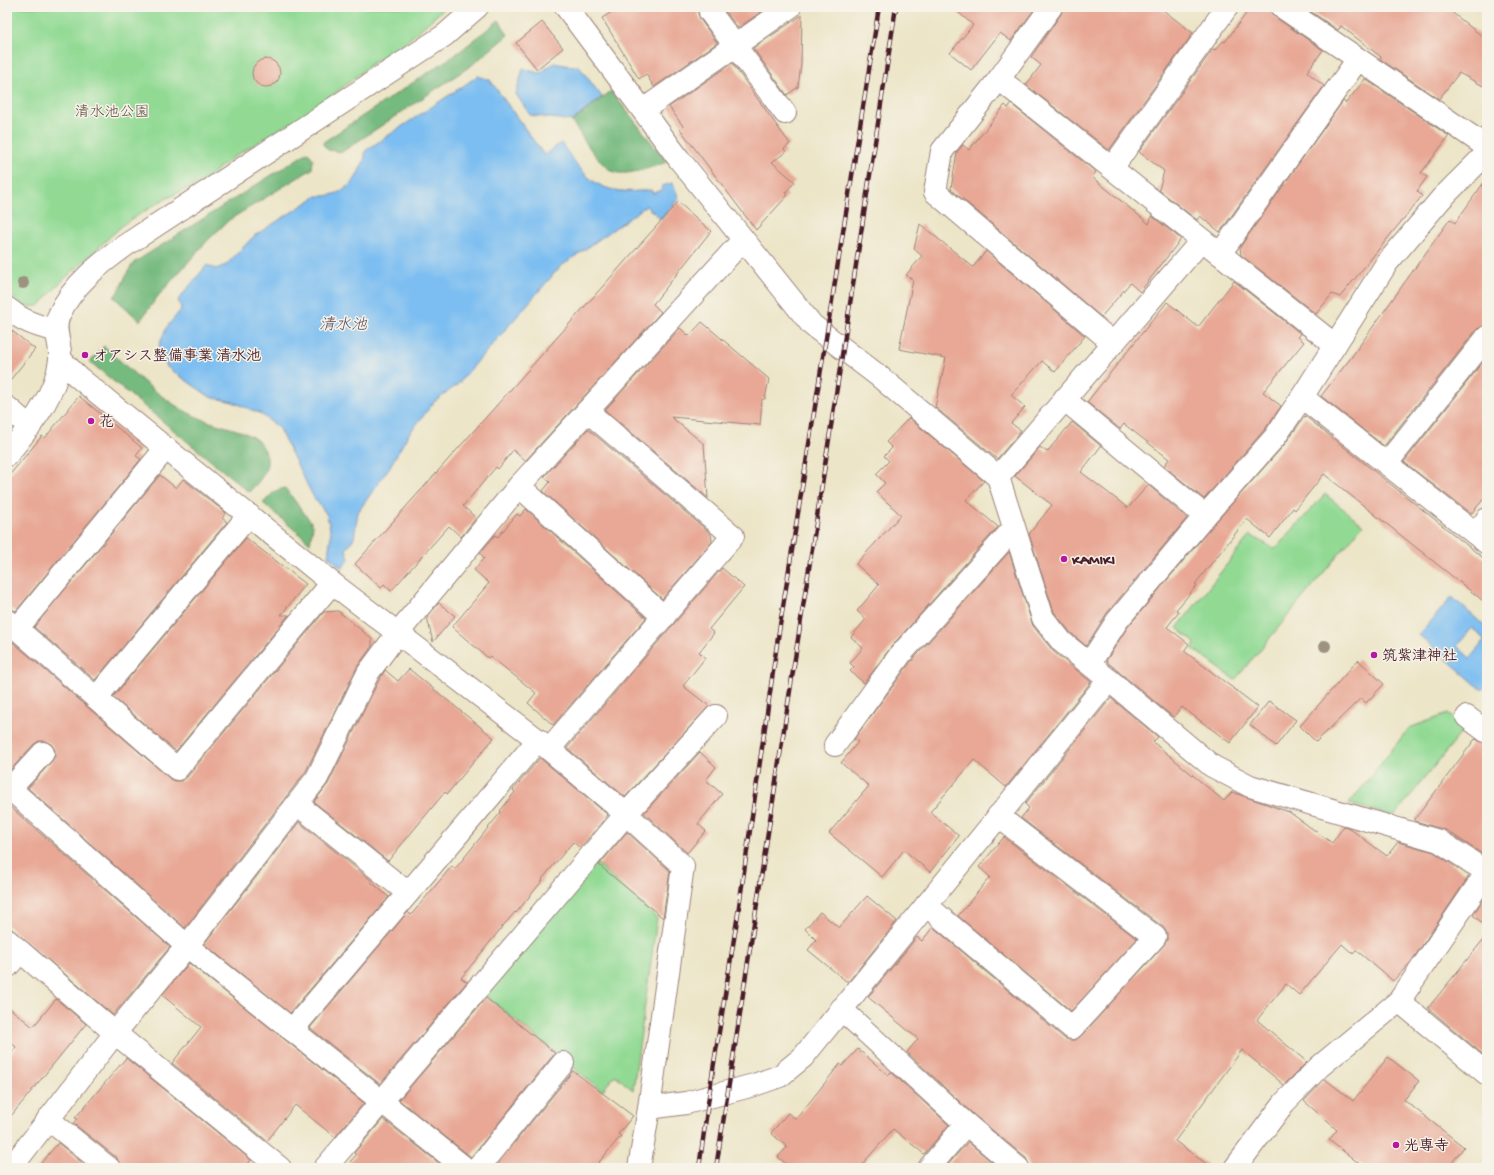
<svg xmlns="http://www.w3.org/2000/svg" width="1494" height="1175" viewBox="0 0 1494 1175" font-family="'Gochi Hand','Klee One',sans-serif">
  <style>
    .green { fill: #92da94; stroke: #6e7c60 }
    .forest { fill: #75ba7e; stroke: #606c54 }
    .water { fill: #7bbef1; stroke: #626e8e; fill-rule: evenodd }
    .building { fill: #e8a895 }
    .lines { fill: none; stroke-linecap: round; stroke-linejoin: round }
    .minor-casing { stroke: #9b827a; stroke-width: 24 }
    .minor { stroke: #fff; stroke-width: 22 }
    .rail-casing { stroke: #4a1f2b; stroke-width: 4.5 }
    .rail { stroke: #f7f3e8; stroke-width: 3; stroke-dasharray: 9; stroke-linecap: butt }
    .tree { fill: #9d9280 }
    .poi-dot { fill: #b5179e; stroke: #f7f3e8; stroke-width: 1.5 }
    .labels { text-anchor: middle; stroke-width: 3; stroke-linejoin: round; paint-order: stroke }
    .park-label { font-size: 15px; fill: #5c4e45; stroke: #f7f3e8 }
    .poi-label { font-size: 15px; font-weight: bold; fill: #4a1f2b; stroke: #f7f3e8; text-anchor: start }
    .water-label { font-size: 16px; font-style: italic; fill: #594f66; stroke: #f7f3e8 }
  </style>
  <rect width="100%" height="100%" fill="#f7f3e8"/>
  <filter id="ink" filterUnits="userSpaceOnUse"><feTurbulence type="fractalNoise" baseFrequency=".025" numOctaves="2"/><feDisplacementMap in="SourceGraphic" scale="8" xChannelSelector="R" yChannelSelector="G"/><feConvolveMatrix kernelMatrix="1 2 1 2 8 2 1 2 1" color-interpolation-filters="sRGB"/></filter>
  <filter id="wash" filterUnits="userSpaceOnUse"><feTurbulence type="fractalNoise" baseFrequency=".012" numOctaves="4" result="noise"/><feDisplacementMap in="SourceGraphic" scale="16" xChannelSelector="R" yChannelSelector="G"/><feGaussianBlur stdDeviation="0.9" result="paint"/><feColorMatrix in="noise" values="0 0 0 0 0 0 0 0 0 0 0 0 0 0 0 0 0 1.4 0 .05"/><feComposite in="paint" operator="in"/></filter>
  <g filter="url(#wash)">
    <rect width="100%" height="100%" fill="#ece5c8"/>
    <!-- green -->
    <g class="green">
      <polygon points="7,7 446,7 398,49 374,62 337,92 302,116 235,156 201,182 159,202 124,224 58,285 39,306 25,307 7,293"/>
      <polygon points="1325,494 1363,525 1235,680 1193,649 1195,643 1177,628 1250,535 1275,549"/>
      <polygon points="1448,714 1465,728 1394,816 1349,804 1409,728"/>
      <polygon points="593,860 657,918 633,1090 615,1075 602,1091 481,992"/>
    </g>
    <!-- forest -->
    <g class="forest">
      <polygon points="499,20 508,35 472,65 342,152 328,150 322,143 459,52"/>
      <path d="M611,91L667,162C652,167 635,174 619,173C602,172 582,136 572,122Z"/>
      <path d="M308,152L313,159L312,169L229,220L208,240L158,296L140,321L114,297C123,287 125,272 135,262Z"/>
      <path d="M104,346C136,375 168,408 210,422C227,428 252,431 262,446C275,464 261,480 249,492L90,362Z"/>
      <polygon points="285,488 311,522 313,526 310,543 263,503 275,491"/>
    </g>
    <!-- water -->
    <g class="water">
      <polygon points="554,63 575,67 578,65 602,97 572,121 530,115 516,94 523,69 540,73"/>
      <path d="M478,76L490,80L544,155L561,143C589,183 600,196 651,190L653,193L662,190V186L672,183L679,198L661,219L646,206L560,267L457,385L434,402L408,435L389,468L358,512L354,538L346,549L349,559L342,568L328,556L331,535L327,515L313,496L278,427L259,413L233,402L210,397L167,367L159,346L166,328L180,311L181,308L178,300L207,265L216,269L226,265L254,236L317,196C337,197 353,188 360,169C363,162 366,159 365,151Z"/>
      <path d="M1452,597L1487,628V685L1482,690L1419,635ZM1472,628L1485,640L1470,658L1457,646Z"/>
    </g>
    <g id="blocks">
      <!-- building -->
      <g class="building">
        <polygon points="620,7 699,7 698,13 700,19 717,43 654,87 646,74 639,79 602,18"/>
        <polygon points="722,7 757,7 761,12 738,28"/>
        <polygon points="952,7 1036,7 1011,41 1000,33 971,70 950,53 973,25"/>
        <polygon points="1063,7 1159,7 1193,33 1109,150 1026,85 1041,65 1031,57 1061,14"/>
        <polygon points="1251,7 1270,7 1271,13 1275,17 1323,50 1307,72 1324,86 1220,232 1200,216 1197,220 1159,190 1164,171 1139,152 1213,49 1215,50 1223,41 1225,42"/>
        <polygon points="1304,7 1445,7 1487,40 1487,88 1459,73 1439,99 1380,59 1381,57 1341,26 1338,30"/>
        <polygon points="802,15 801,65 798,87 787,95 753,48"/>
        <polygon points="542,22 563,48 537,69 516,43"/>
        <circle cx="266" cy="73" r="14"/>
        <polygon points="732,63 790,144 784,149 786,152 772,162 795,182 785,193 788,195 756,230 680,129 683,126 669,107"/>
        <polygon points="1365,79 1449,136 1421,173 1427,177 1417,191 1422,196 1340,297 1332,294 1316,314 1241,255 1240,247 1343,101 1346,103"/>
        <polygon points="1011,104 1096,172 1092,177 1149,224 1152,216 1181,239 1140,292 1130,283 1101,317 951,189 957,152 963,145 969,150 1005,105 1008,108"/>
        <polygon points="1487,178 1487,325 1477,329 1384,446 1321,396 1350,359 1450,219 1455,223"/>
        <polygon points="678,202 711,231 653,304 661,312 525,461 513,450 498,469 496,467 463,506 476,518 461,537 449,526 391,591 384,584 381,588 355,564"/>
        <polygon points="920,224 973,267 986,251 1085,336 1055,372 1042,361 1011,395 1025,407 1011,423 1021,431 997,459 935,407 946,358 899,349 913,280 906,275 922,256 914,249"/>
        <polygon points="1234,281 1301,334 1298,337 1304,342 1263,392 1281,406 1265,429 1204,499 1164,466 1169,459 1124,424 1120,429 1087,402 1167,302 1198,327"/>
        <polygon points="702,322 769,379 765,399 762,399 760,425 671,417 704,444 708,498 605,410 680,328 689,336"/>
        <polygon points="7,327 35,349 7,384"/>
        <polygon points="1487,357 1487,495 1471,514 1404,462"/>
        <polygon points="79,396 142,448 136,456 141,459 16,611 7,608 7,478 42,436 45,438"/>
        <polygon points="1305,416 1487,561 1487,604 1324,474 1295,510 1293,508 1270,538 1247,519 1195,584 1197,585 1176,610 1179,612 1167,627 1189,644 1184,651 1258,707 1230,743 1182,707 1173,717 1106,661 1127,628 1214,524 1284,445"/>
        <polygon points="909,418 984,481 966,500 998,527 891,647 864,683 850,671 854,667 850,663 863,648 851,637 866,619 857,611 879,585 856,564 901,515 876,492 885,483 876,474 889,461 884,456 892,448 886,442"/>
        <polygon points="1072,422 1101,446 1081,472 1128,508 1148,485 1187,518 1107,613 1086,646 1071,633 1054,612 1029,534 1052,505 1015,476 1040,447 1047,452"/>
        <polygon points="588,429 711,534 712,542 662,599 543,491 550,482 544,477"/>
        <polygon points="160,475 176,488 183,479 226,513 222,518 227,522 95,680 34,627"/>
        <polygon points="526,509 646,618 553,725 528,703 536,693 490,656 488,658 452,627 489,583 474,570 484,558 480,553 495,535 498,537 517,514 520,516"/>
        <polygon points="246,538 306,584 281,615 289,615 176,751 113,697"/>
        <polygon points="1009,552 1033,626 1054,652 1091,682 1006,787 974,760 930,812 959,836 930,872 904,850 882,877 829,833 869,786 841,763 858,742 854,739 910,663"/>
        <polygon points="722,568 744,587 709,629 714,633 699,652 705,658 683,686 709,706 625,797 567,748"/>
        <polygon points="439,603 455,616 433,642 427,617"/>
        <polygon points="338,611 372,639 372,646 357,667 306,771 185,928 28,788 52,761 55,756 55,750 51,744 45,741 39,741 34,744 7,774 7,637 169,778 175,781 182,781 187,777 324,612"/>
        <polygon points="1358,660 1384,684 1366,703 1361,698 1316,742 1300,726"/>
        <polygon points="409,669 494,738 447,794 445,792 388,861 314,802 328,784 379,680 385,670 398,681"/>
        <polygon points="1111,698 1158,737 1153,742 1224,801 1232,792 1289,812 1332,843 1344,826 1349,828 1387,856 1398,842 1434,852 1469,876 1411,962 1393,981 1356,950 1353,954 1342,944 1299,995 1286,984 1257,1020 1307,1062 1284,1085 1242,1050 1175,1141 1212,1168 1030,1168 1026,1158 974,1115 907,1052 918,1039 868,997 917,937 922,941 933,927 1064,1038 1069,1040 1076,1040 1081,1036 1164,945 1167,940 1167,933 1163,927 1021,818 1029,808 1025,804"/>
        <polygon points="1269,701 1296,720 1276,746 1250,725"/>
        <polygon points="1475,739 1487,744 1487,857 1446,830 1415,821 1415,819"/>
        <polygon points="700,752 716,767 706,780 722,794 698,824 706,831 687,853 644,813"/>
        <polygon points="540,758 608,815 580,848 573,842 542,879 543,880 516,913 515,912 503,926 461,978 467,982 380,1084 310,1028 408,912 411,915 452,866 455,869 501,812 500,811 515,792 513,790"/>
        <polygon points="7,804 170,947 113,1015 7,925"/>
        <polygon points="299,822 372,881 371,882 389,897 290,1013 204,944"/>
        <polygon points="627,832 670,871 663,918 599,865"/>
        <polygon points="1004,837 1137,939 1071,1011 958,916 990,877 979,867"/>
        <polygon points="1487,894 1487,927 1473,915"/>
        <polygon points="867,896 897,921 849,981 846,981 808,950 816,940 805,929 820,912 839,928"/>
        <polygon points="1487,935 1487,1058 1428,1008"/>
        <polygon points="189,963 364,1103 335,1137 295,1105 267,1141 172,1063 201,1027 162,995"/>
        <polygon points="486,998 555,1053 471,1157 399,1100"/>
        <polygon points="56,999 86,1024 7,1121 7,1059 16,1047 7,1039 7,1006 33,1027"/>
        <polygon points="858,1049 888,1075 891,1072 949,1125 924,1154 893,1129 859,1168 791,1168 778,1157 787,1147 771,1133 788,1113 796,1119 840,1064 842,1066"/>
        <polygon points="1388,1057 1419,1081 1404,1100 1464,1147 1448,1168 1365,1168 1329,1140 1337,1130 1304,1101 1325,1079 1353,1101"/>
        <polygon points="126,1058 251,1160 245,1168 121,1168 117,1158 73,1123 77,1119 75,1118"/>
        <polygon points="573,1071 633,1116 618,1134 621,1136 594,1168 494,1168"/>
        <polygon points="383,1119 445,1168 345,1168 356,1155 354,1153"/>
        <polygon points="968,1142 999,1168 945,1168"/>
        <polygon points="58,1143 89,1168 37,1168"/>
      </g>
    </g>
  </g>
  <g filter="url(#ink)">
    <use href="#blocks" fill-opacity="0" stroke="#9b827a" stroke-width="1"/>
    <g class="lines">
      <!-- minor casing -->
      <g class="minor-casing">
        <g id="minor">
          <polyline points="566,7 679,159 812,325 880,377 998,477 1043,618 1062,642 1109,680 803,1057 780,1076 754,1085 686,1103 649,1108"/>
          <polyline points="1051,7 999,79 1335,345"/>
          <polyline points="1282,7 1487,147"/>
          <polyline points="710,12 785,113"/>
          <polyline points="999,79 942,151 935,192 1113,343"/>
          <polyline points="643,110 790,7"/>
          <polyline points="1112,168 1227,7"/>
          <polyline points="1220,254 1358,59"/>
          <path d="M7,308C22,321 37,327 56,330"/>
          <polyline points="60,359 78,377 332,583 538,740 626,814 683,866 649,1108 639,1168"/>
          <polyline points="1302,397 1487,543"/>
          <polyline points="1064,399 1205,516"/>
          <polyline points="7,407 30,427"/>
          <path d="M7,455C28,429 56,396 60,360C62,345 52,330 59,315C72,285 101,263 126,245L445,35L477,7"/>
          <polyline points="1387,463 1487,337"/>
          <polyline points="998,477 1202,240"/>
          <polyline points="519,486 664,617"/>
          <polyline points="1476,534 1487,519"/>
          <polyline points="7,620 177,769 332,583"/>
          <polyline points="17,629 166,448"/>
          <polyline points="1090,663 1117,621 1205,516 1275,437 1302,397 1387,263 1441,199 1487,153"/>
          <polyline points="1109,680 1212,766 1250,786 1439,841 1487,872"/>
          <polyline points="96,698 249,515"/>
          <polyline points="1467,717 1487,732"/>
          <polyline points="835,745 900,655 1014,528"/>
          <polyline points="549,749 733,536 587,411"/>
          <polyline points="7,786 187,946 465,1168"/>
          <polyline points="7,792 43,753"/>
          <polyline points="297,804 408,893"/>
          <polyline points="926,905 1072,1028 1155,937 998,816"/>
          <polyline points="7,940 115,1033 280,1168"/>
          <polyline points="7,967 20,952"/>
          <polyline points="1399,1001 1487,1074"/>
          <polyline points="841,1009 966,1124 1018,1168"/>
          <polyline points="292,1030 538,740"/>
          <polyline points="48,1119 109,1168"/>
          <polyline points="11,1168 115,1033 187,946 317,778 368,673 397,634 519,486 743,240"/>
          <polyline points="325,1168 626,814 716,716"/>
          <polyline points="478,1168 563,1063"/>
          <polyline points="929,1168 966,1124"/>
          <polyline points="1235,1168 1284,1103 1319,1067 1399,1001 1487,872"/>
        </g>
      </g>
      <!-- minor -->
      <use href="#minor" class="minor"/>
      <!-- rail casing -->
      <g class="rail-casing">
        <g id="rail">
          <polyline points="699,1168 711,1082 737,920 777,644 879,7"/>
          <polyline points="716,1168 896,7"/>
        </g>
      </g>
      <!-- rail -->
      <use href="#rail" class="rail"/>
    </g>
    <!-- trees -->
    <g class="tree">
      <circle cx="23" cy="283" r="6"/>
      <circle cx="1325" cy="646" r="6"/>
    </g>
  </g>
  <!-- markers -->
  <g class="poi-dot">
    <circle cx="85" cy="355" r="4"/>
    <circle cx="91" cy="421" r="4"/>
    <circle cx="1064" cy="559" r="4"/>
    <circle cx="1374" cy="655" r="4"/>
    <circle cx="1396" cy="1145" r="4"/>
  </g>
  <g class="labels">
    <!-- park labels -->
    <g class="park-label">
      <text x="112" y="116">清水池公園</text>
    </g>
    <!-- poi labels -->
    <g class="poi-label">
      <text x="93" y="360">オアシス整備事業 清水池</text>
      <text x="99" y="426">花</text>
      <text x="1072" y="564">KAMIKI</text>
      <text x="1382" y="660">筑紫津神社</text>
      <text x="1404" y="1150">光専寺</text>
    </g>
    <!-- water labels -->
    <g class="water-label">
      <text x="343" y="329">清水池</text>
    </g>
  </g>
  <!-- margin -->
  <rect width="1494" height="1175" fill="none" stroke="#f7f3e8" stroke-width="24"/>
</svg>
